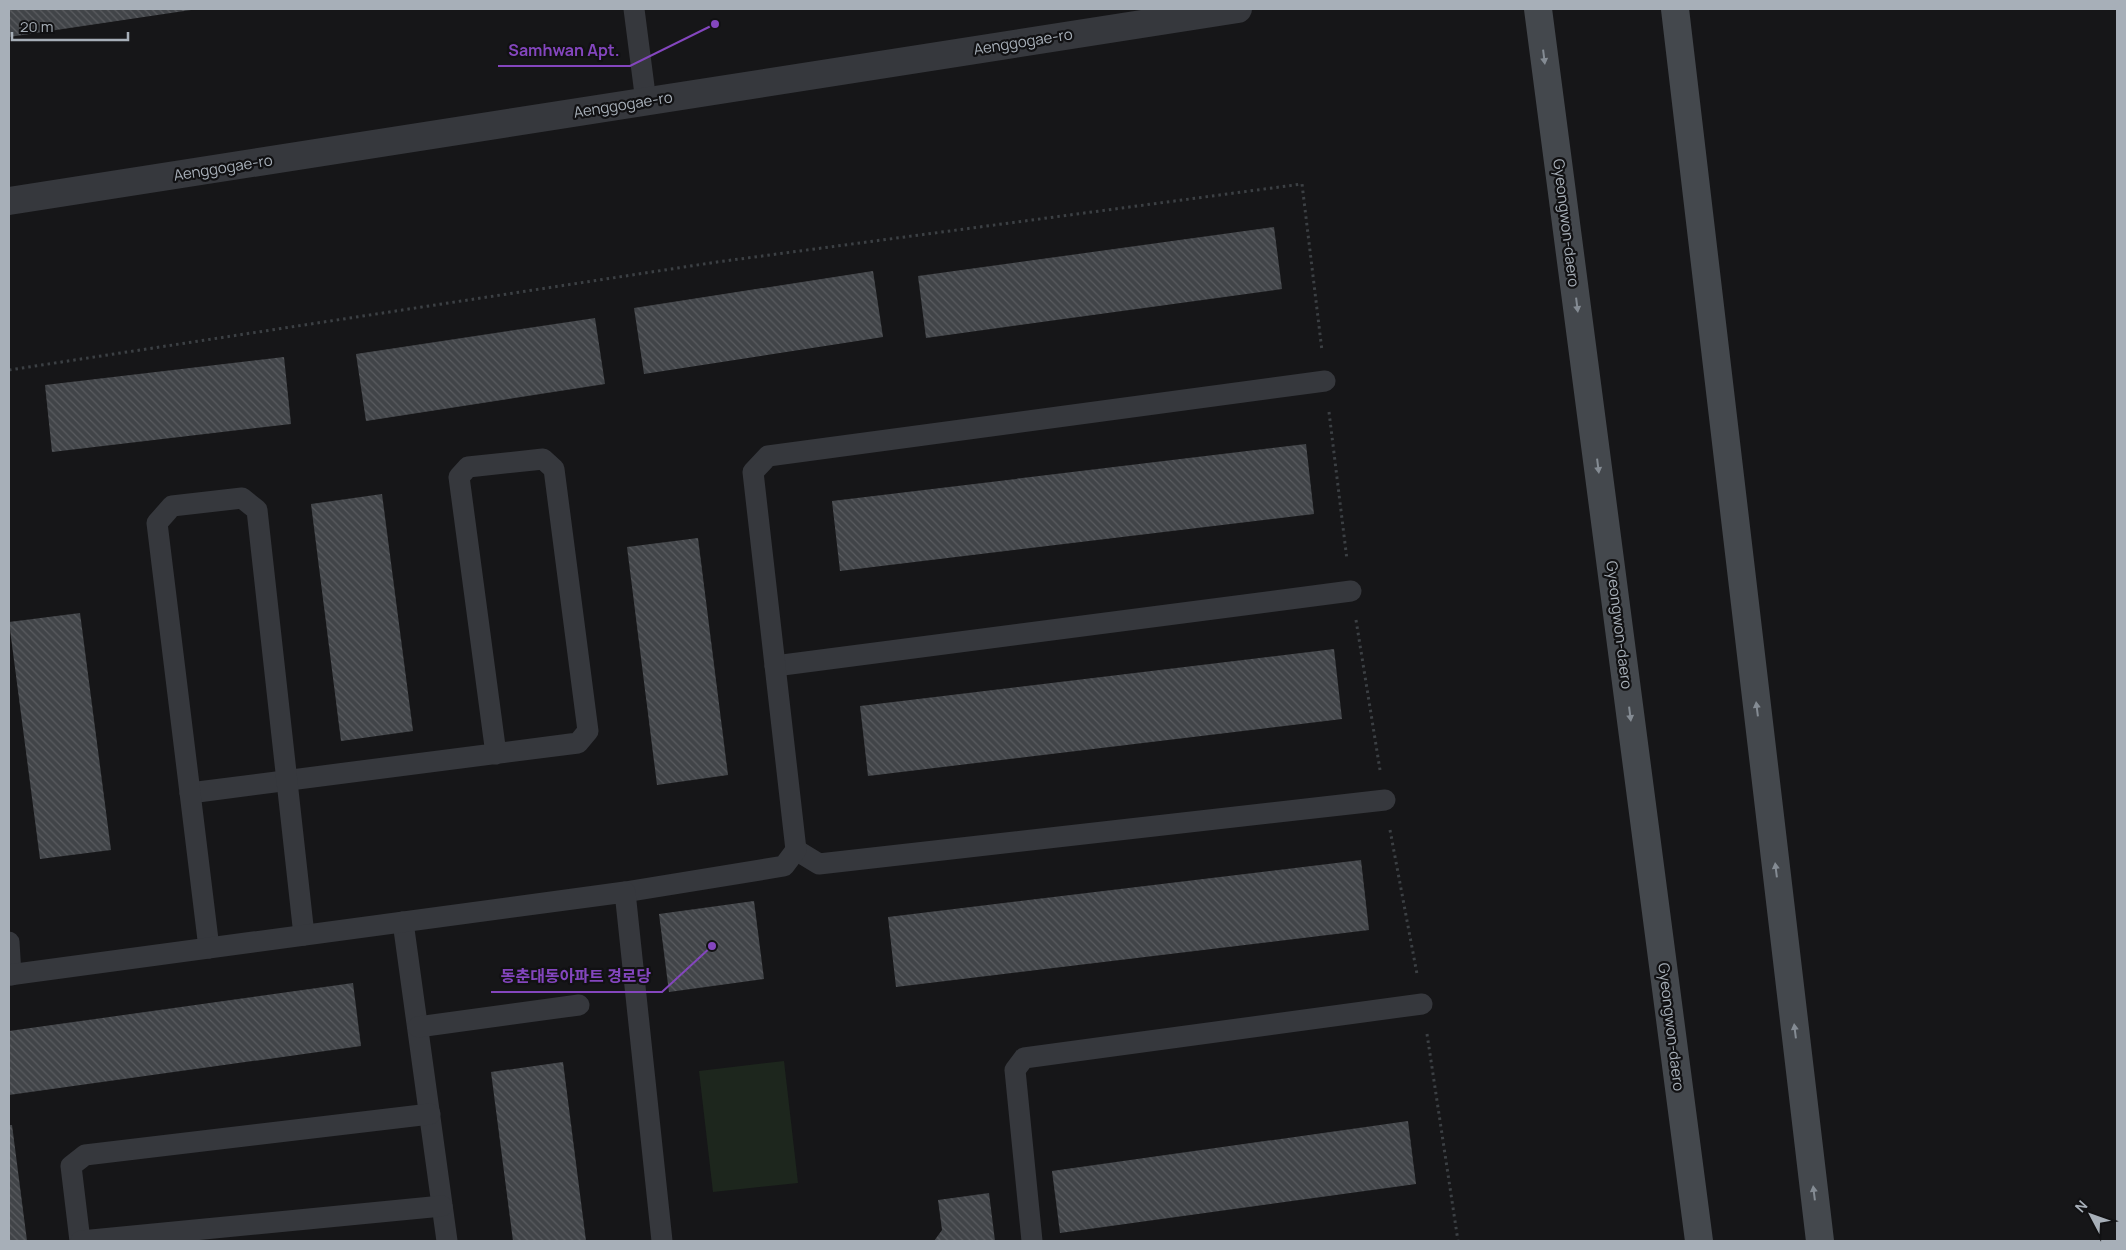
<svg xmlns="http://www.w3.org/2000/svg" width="2126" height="1250" viewBox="0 0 2126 1250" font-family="Manrope,'Noto Sans KR',sans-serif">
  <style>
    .pitch { fill: #1d261d }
    .building { fill: url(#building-back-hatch) }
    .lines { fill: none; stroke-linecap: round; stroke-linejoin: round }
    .path { stroke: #3c4044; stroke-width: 3; stroke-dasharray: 2.5 4; stroke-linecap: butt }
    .service { stroke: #36383d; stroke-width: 21 }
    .tertiary { stroke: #36383d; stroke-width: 28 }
    .secondary { stroke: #44484d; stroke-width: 28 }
    .oneway { fill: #848b93 }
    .labels { text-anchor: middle; stroke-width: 4.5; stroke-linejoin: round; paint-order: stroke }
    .street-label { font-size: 15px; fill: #a7afb8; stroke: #111113 }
    .leader { fill: none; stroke: #8446be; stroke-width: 2 }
    .callout-dot { fill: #8446be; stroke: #111113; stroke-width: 2 }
    .callout-label { font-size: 16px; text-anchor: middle; font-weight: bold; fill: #8446be; stroke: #111113; stroke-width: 4.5; stroke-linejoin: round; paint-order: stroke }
  </style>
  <defs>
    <pattern id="building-back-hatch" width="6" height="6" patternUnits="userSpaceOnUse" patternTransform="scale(1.25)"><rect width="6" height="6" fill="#414448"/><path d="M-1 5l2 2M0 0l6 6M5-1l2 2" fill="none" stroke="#5a5c60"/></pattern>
  </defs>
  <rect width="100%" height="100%" fill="#161618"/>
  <!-- pitch -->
  <polygon class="pitch" points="784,1061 798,1183 713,1192 699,1071"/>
  <!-- building -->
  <g class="building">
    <polygon points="9,9 191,9 191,10 9,37"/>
    <polygon points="1274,227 1282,289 926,338 918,276"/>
    <polygon points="873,271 883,337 644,374 634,308"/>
    <polygon points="595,318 605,384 366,421 356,354"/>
    <polygon points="284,357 291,424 52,452 45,385"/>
    <polygon points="1306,444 1314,514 840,571 832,501"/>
    <polygon points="382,494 413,731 341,741 311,504"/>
    <polygon points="698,538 728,775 657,785 627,547"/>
    <polygon points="80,613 111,850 40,859 9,622"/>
    <polygon points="1334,649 1342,719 868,776 860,706"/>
    <polygon points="1361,860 1369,930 896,987 888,917"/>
    <polygon points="754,901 764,979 669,992 659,914"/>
    <polygon points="353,983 361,1046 9,1095 9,1031"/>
    <polygon points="563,1062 586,1241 513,1241 491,1072"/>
    <polygon points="1408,1121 1416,1184 1060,1233 1052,1171"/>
    <polygon points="9,1125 12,1125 27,1241 9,1241"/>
    <polygon points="989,1193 995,1241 934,1241 942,1230 938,1200"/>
  </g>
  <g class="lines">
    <!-- path -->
    <g class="path">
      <polyline points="9,370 717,262 1302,184 1322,351"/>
      <polyline points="1329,412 1347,560"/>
      <polyline points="1356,620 1380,770"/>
      <polyline points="1390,830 1417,974"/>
      <polyline points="1427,1034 1458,1241"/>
    </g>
    <!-- service -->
    <g class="service">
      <polyline points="634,9 646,102"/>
      <polyline points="775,666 1351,591"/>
      <polyline points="190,793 578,743 588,731 554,469 543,459 468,467 459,477 496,754"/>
      <polyline points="796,850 819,864 1385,800"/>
      <polyline points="625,892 784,866 796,850 753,472 768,456 1325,381"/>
      <polyline points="403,922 447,1241"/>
      <polyline points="9,942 11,975"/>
      <polyline points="209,948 157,523 172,506 242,498 257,510 304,935"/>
      <polyline points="9,975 625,892 662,1241"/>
      <polyline points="418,1027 579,1005"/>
      <polyline points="80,1241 71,1166 85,1155 430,1114"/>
      <polyline points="81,1241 442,1206"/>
      <polyline points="1032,1241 1015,1070 1024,1058 1422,1004"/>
    </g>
    <!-- tertiary -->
    <polyline class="tertiary" points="9,201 1238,9"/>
    <!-- secondary -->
    <g class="secondary">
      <polyline points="1538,9 1699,1241"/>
      <polyline points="1675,9 1820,1241"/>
    </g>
  </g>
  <!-- one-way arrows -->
  <defs><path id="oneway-solid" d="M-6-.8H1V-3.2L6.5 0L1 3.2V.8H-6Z" transform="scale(1.25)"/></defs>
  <g class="oneway">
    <use href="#oneway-solid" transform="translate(1544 57) rotate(83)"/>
    <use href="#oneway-solid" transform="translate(1577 305) rotate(83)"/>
    <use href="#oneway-solid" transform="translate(1598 466) rotate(83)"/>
    <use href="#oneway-solid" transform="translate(1757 709) rotate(-97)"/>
    <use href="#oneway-solid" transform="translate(1630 714) rotate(83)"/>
    <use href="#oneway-solid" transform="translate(1776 870) rotate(-97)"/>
    <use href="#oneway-solid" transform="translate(1795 1031) rotate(-97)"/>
    <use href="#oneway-solid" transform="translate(1814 1193) rotate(-97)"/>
  </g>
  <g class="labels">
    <!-- street labels -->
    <g class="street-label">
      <text transform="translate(1023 42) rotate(-9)" y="5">Aenggogae-ro</text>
      <text transform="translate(623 105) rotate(-9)" y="5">Aenggogae-ro</text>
      <text transform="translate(223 168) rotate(-9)" y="5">Aenggogae-ro</text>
      <text transform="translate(1566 223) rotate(83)" y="5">Gyeongwon-daero</text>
      <text transform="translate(1619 625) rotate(83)" y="5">Gyeongwon-daero</text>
      <text transform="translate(1671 1027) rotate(83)" y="5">Gyeongwon-daero</text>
    </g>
  </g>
  <!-- callouts -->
  <path class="leader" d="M715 24L630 66H498M712 946L662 992H491"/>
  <g class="callout-dot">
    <circle cx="715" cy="24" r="5"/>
    <circle cx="712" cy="946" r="5"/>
  </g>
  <g class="callout-label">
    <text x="564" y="56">Samhwan Apt.</text>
    <text x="576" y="982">동춘대동아파트 경로당</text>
  </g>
  <!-- border -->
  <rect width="2126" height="1250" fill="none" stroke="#a7afb8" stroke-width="20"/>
  <!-- north arrow -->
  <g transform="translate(2091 1215) rotate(311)" stroke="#111113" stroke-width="4" paint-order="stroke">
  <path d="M0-4L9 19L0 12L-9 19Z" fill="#a7afb8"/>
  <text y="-8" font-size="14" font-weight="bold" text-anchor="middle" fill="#a7afb8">N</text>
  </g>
  <!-- scale -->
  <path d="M12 32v8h116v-8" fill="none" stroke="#a7afb8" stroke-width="2.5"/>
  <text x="20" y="32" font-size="15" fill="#a7afb8" stroke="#111113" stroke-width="4" paint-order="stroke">20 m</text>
</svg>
